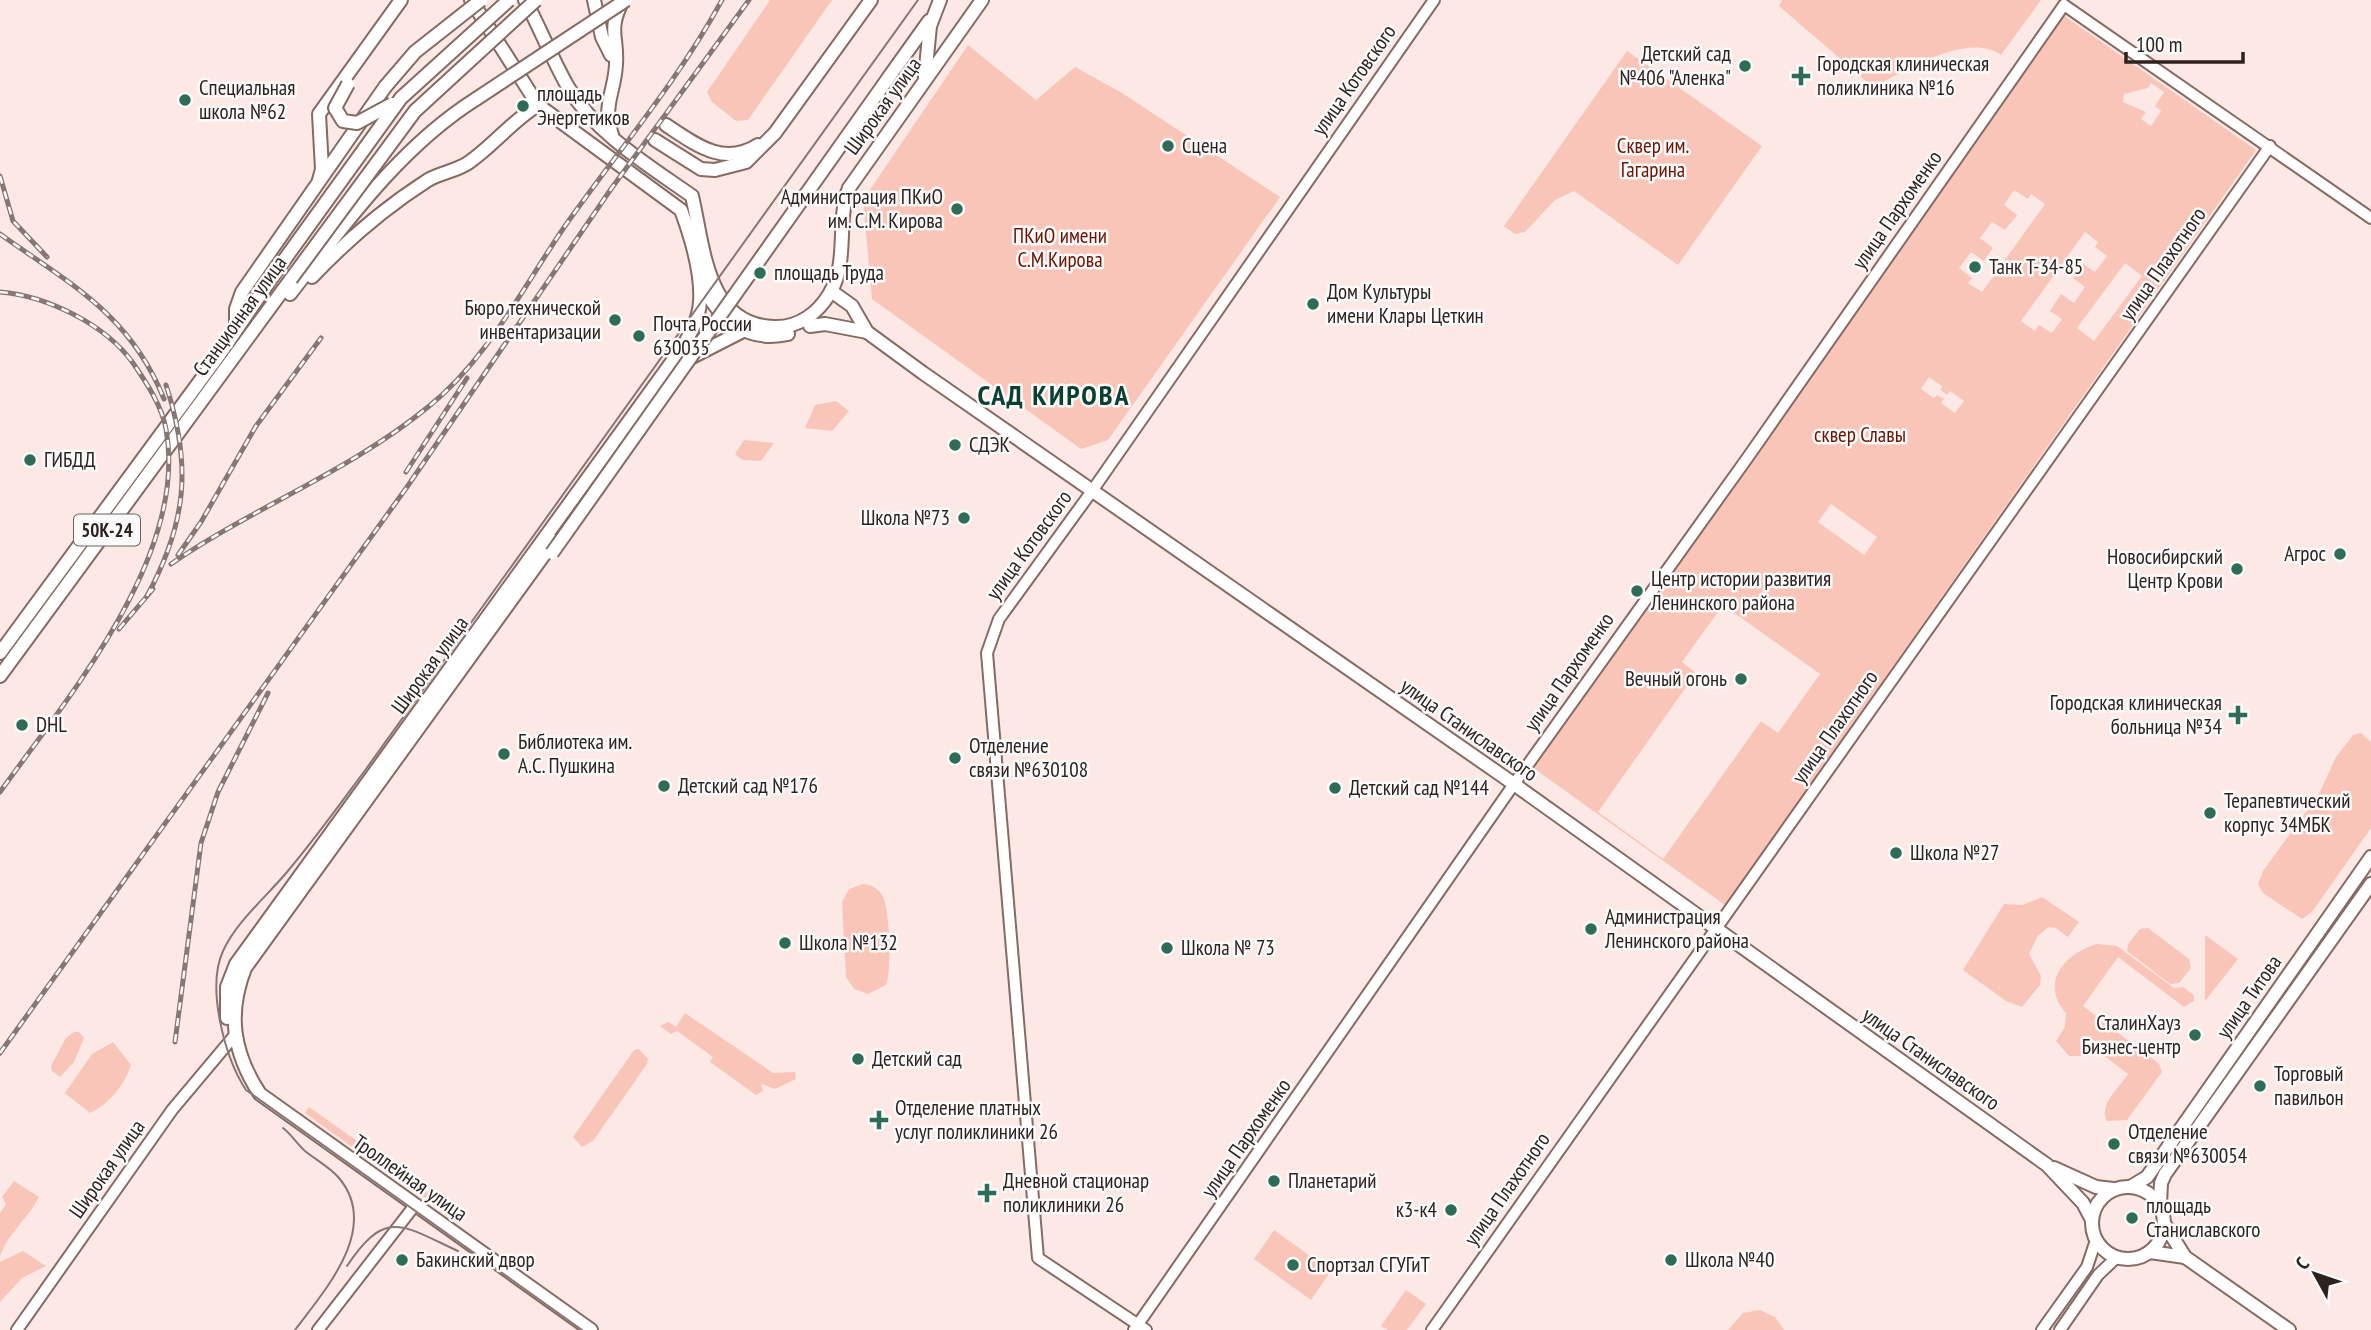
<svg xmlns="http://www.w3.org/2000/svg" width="2371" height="1330" viewBox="0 0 2371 1330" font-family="'PT Sans Narrow',sans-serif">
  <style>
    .green { fill: #fac5b9; fill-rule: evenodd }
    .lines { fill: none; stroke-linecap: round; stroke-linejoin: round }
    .secondary-casing { stroke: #866a64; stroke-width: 14 }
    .primary-casing { stroke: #866a64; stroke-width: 16 }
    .secondary { stroke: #fff; stroke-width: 10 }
    .primary { stroke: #fff; stroke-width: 12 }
    .tram { stroke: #877774; stroke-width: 2 }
    .rail-casing { stroke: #877774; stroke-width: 5 }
    .rail { stroke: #fafafa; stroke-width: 2.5; stroke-dasharray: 8; stroke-linecap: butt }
    .primary-bridge-casing { stroke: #866a64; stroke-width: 16; stroke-linecap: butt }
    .primary-bridge { stroke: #fff; stroke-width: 12 }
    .poi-dot { fill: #2f6c57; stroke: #fafafa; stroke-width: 2.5 }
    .labels { text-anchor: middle; stroke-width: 5; stroke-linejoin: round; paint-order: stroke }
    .shield { fill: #fafafa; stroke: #6b6361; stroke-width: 2 }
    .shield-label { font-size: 19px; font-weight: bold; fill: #2e221f }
    .poi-label { font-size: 21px; fill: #2e221f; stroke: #fafafa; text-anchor: start }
    .street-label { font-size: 21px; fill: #2e221f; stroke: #fafafa }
    .park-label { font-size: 21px; fill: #6c1302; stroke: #fafafa }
    .district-label { font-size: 28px; font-weight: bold; letter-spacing: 2px; fill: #0b3f30; stroke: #fafafa }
  </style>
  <rect width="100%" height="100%" fill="#fce8e4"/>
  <!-- green -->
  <g class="green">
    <polygon points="770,0 832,0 748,120 736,121 712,102 707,92"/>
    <path d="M1782,0H2041L2001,55C1967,31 1906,71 1873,87L1779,6Z"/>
    <path d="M2063,15L2256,150L1725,905L1532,767ZM2151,83L2164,92L2155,106L2161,111L2151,126L2141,119L2146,112L2123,102L2124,94L2148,88ZM2014,190L2028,199L2031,194L2045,204L1982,292L1968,283L1972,278L1959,268L1971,252L1984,261L1993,248L1980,238L1992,222L2005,230L2017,215L2004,205ZM2085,232L2098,242L2095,247L2107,256L2095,272L2083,264L2073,278L2085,287L2074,303L2061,294L2050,311L2062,319L2052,333L2039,325L2035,331L2021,321ZM2125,263L2142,276L2094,341L2077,328ZM1929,377L1942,386L1941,390L1947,395L1950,391L1964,401L1955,413L1941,403L1944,399L1937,395L1934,398L1921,389ZM1831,504L1877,537L1864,555L1818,522ZM1723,605L1820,674L1778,733L1761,721L1663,859L1598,812L1696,673L1682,662Z"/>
    <polygon points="968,45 1036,100 1075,67 1122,93 1280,197 1108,440 1081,449 872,299 863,200"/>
    <polygon points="1627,51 1762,146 1678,265 1574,191 1555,200 1525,232 1515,234 1504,226"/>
    <polygon points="836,401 849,411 832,431 805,428 815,405"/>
    <polygon points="744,440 774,443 761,461 742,460 735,454"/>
    <polygon points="2361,733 2371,742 2371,828 2312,912 2302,919 2263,893 2258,884 2263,871 2319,794 2336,757 2353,735"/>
    <path d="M863,884C871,885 878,888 882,895C890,907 892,973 886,985L868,994L854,989L846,977L842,902L849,889Z"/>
    <polygon points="2042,897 2079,922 2068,937 2056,928 2048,927 2037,937 2029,954 2041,976 2040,985 2022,1007 2006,1001 1963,970 2004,904 2023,905"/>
    <polygon points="2148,928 2189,959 2191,968 2179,983 2170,984 2127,951 2128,944 2140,929"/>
    <polygon points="2205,935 2238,959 2205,1001"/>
    <path d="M2097,944L2117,946L2174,988L2183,987L2194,995V1001L2184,1007L2118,957L2083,1006L2159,1064L2162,1072L2127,1120L2107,1121C2098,1105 2120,1087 2128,1074L2090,1045L2081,1056H2069L2056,1041L2065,1027L2066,1013C2039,983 2065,953 2097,944Z"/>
    <polygon points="685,1013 773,1073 795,1072 796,1079 775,1089 761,1084 763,1091 756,1095 710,1062 713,1057 677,1031 671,1034 660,1026 668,1022 676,1027"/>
    <polygon points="74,1032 79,1032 84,1038 74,1062 60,1077 52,1071 51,1066 66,1038"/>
    <path d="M113,1042L131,1065C124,1086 110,1103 90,1113L65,1093L92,1054Z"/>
    <polygon points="639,1049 648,1059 647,1064 593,1141 582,1147 573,1137 634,1050"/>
    <polygon points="309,1107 377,1155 373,1162 305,1113"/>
    <polygon points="385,1161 453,1210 450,1215 381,1167"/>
    <path d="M14,1181L39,1197C28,1219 7,1234 0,1257V1213L6,1204L2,1197Z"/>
    <polygon points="1274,1230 1331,1271 1311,1300 1254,1259"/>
    <polygon points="23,1251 46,1266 22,1278 0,1302 0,1262"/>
    <polygon points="1406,1290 1426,1304 1407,1330 1388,1330 1381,1326"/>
    <polygon points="1760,1310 1775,1317 1784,1330 1728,1330 1743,1313"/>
  </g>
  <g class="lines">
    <!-- secondary casing -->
    <g class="secondary-casing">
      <g id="secondary">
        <polyline points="2064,5 2371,218"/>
        <polyline points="17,1330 172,1110 235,1035"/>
        <polyline points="318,1330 415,1205"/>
        <polyline points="1134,1330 1514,784 1748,457 2064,5"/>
        <polyline points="1146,1330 1038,1258 987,653 999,619 1092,491 1434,0"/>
        <polyline points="1432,1330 2270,146"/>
        <polyline points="2042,1330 2087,1267 2096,1240"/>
        <polyline points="2060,1330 2098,1275 2117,1257"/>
      </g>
    </g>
    <!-- primary casing -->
    <g class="primary-casing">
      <g id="primary">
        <path d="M525,0C540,28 552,59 568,87C596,134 648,165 692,196C704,247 706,325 774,327C799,328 818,313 830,293C849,261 836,221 849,188L982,0"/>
        <polyline points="594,0 602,37 611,55"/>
        <polyline points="889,77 929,21"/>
        <polyline points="925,77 930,26 940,0"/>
        <path d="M666,125C695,144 723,167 758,145"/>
        <path d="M612,135C602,104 615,92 616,64C618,36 607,31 623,0"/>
        <polyline points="655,140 701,169 715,170 746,162 775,133 871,0"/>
        <polyline points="319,180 322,169 319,114 401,0"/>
        <path d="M312,277C346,241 386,207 428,180C440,173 456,171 468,163C493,146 512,121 538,105"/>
        <path d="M702,283C718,319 747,343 788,334"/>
        <polyline points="831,291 852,306 867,332 923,373 1504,777 2047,1165 2083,1203 2092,1220"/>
        <path d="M290,294C345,224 400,147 476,99"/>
        <polyline points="810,326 825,324 867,332"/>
        <polyline points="236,328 236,309 242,292 385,87"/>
        <polyline points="690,358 743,331"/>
        <path d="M554,541L245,968C227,1014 233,1053 260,1094L591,1330"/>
        <polyline points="0,653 222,351 277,270"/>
        <polyline points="0,676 291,279"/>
        <path d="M227,1018V987L236,964L682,348C690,334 699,319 700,302C702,273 691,237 681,210L538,105L471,0"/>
        <polyline points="2054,1168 2096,1187 2113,1189"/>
        <polyline points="2132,1186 2147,1177 2371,857"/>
        <circle cx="2128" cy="1223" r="36"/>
        <polyline points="2160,1204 2161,1183 2165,1174 2371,884"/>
        <polyline points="2165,1225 2185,1257 2289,1330"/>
        <polyline points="2150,1252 2185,1257"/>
      </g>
    </g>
    <!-- secondary -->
    <use href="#secondary" class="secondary"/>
    <!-- primary -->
    <use href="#primary" class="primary"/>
    <!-- tram -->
    <g class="tram">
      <path d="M283,1128C292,1135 297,1144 305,1151C316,1160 330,1167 339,1178C381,1228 325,1290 295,1330"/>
      <path d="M347,1266C386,1207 403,1226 458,1251"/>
      <path d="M582,1330L246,1090C225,1058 206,988 223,951C237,921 266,897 287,872C315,839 340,804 366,769L918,0"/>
    </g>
    <!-- rail casing -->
    <g class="rail-casing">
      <g id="rail">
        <polyline points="0,176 13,221 47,257"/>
        <path d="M0,234C70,284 130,314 164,399"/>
        <path d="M0,292C47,296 105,324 133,363C146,382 162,406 166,429C189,554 69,696 0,792"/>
        <polyline points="406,472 467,378"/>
        <polyline points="178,555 201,522 256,426 321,338"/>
        <path d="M171,564C254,507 350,471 428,407C487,360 523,287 565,226C618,151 678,81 722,0"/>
        <path d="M147,596C187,522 192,465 166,385"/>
        <polyline points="119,629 153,589"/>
        <polyline points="175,1042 201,843 218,792 268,693"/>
        <polyline points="0,1053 407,487 611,189 749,0"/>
      </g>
    </g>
    <!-- rail -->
    <use href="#rail" class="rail"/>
    <!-- primary-bridge casing -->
    <g class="primary-bridge-casing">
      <g id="primary-bridge">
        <polyline points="348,84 335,108 343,121 357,123 392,104"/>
        <polyline points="385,87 415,52 481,0"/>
        <polyline points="476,99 626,0"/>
        <polyline points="277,270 401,98 509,0"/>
        <polyline points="291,279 415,111 536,0"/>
        <polyline points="552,553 889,77"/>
      </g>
    </g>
    <!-- primary-bridge -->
    <use href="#primary-bridge" class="primary-bridge"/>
  </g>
  <!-- markers -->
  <g class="poi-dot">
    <circle cx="1745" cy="66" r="7"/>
    <path d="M1797.5 65.5h7v7h7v7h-7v7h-7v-7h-7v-7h7z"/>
    <circle cx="185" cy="100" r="7"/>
    <circle cx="523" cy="106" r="7"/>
    <circle cx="1168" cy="146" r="7"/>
    <circle cx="957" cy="209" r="7"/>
    <circle cx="1975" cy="267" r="7"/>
    <circle cx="760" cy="273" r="7"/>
    <circle cx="1313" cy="304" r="7"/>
    <circle cx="615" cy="320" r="7"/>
    <circle cx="639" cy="336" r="7"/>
    <circle cx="955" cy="445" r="7"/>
    <circle cx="30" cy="460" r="7"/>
    <circle cx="964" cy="518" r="7"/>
    <circle cx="2340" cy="554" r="7"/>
    <circle cx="2237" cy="569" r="7"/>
    <circle cx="1637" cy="591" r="7"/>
    <circle cx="1741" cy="679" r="7"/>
    <path d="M2234.5 704.5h7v7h7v7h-7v7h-7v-7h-7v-7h7z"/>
    <circle cx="22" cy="725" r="7"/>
    <circle cx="504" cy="754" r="7"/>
    <circle cx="955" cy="758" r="7"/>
    <circle cx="664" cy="786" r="7"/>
    <circle cx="1335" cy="788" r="7"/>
    <circle cx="2210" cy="813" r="7"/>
    <circle cx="1896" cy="853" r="7"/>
    <circle cx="1591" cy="929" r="7"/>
    <circle cx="785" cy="943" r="7"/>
    <circle cx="1167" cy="948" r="7"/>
    <circle cx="2195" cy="1035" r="7"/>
    <circle cx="858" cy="1059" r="7"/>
    <circle cx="2260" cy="1086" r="7"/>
    <path d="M875.5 1109.5h7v7h7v7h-7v7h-7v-7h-7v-7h7z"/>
    <circle cx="2114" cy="1144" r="7"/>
    <circle cx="1274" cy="1181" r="7"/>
    <path d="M983.5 1182.5h7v7h7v7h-7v7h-7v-7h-7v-7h7z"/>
    <circle cx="1451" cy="1210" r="7"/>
    <circle cx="2132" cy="1218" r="7"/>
    <circle cx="402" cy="1260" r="7"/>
    <circle cx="1671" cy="1260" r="7"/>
    <circle cx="1293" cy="1265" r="7"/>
  </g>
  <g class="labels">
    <!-- shield labels -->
    <rect class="shield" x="74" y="514.5" width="66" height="31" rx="5"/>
    <g class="shield-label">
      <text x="107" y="537">50К-24</text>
    </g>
    <!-- poi labels -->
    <g class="poi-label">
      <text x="1731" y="61" text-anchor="end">Детский сад<tspan x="1731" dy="24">№406 "Аленка"</tspan></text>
      <text x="1817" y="71">Городская клиническая<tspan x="1817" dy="24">поликлиника №16</tspan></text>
      <text x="199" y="95">Специальная<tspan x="199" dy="24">школа №62</tspan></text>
      <text x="537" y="101">площадь<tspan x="537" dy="24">Энергетиков</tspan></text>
      <text x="1182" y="153">Сцена</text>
      <text x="943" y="204" text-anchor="end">Администрация ПКиО<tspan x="943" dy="24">им. С.М. Кирова</tspan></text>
      <text x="1989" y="274">Танк Т-34-85</text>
      <text x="774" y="280">площадь Труда</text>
      <text x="1327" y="299">Дом Культуры<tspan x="1327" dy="24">имени Клары Цеткин</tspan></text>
      <text x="601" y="315" text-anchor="end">Бюро технической<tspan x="601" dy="24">инвентаризации</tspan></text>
      <text x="653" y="331">Почта России<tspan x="653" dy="24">630035</tspan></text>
      <text x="969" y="452">СДЭК</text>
      <text x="44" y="467">ГИБДД</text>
      <text x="950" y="525" text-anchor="end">Школа №73</text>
      <text x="2326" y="561" text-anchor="end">Агрос</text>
      <text x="2223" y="564" text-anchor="end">Новосибирский<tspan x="2223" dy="24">Центр Крови</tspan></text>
      <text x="1651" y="586">Центр истории развития<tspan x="1651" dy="24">Ленинского района</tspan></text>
      <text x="1727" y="686" text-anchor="end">Вечный огонь</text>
      <text x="2222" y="710" text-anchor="end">Городская клиническая<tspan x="2222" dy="24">больница №34</tspan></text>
      <text x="36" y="732">DHL</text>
      <text x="518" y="749">Библиотека им.<tspan x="518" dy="24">А.С. Пушкина</tspan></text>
      <text x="969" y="753">Отделение<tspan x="969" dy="24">связи №630108</tspan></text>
      <text x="678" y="793">Детский сад №176</text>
      <text x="1349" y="795">Детский сад №144</text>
      <text x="2224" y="808">Терапевтический<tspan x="2224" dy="24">корпус 34МБК</tspan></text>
      <text x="1910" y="860">Школа №27</text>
      <text x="1605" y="924">Администрация<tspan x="1605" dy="24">Ленинского района</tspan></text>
      <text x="799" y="950">Школа №132</text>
      <text x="1181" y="955">Школа № 73</text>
      <text x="2181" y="1030" text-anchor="end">СталинХауз<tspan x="2181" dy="24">Бизнес-центр</tspan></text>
      <text x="872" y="1066">Детский сад</text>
      <text x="2274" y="1081">Торговый<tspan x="2274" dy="24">павильон</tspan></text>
      <text x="895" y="1115">Отделение платных<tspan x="895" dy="24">услуг поликлиники 26</tspan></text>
      <text x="2128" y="1139">Отделение<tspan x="2128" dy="24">связи №630054</tspan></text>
      <text x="1003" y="1188">Дневной стационар<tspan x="1003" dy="24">поликлиники 26</tspan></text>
      <text x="1288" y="1188">Планетарий</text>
      <text x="2146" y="1213">площадь<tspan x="2146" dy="24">Станиславского</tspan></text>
      <text x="1437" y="1217" text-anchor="end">к3-к4</text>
      <text x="416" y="1267">Бакинский двор</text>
      <text x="1685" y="1267">Школа №40</text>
      <text x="1307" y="1272">Спортзал СГУГиТ</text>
    </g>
    <!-- street labels -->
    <g class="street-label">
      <text transform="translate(1354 80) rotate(-55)" y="7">улица Котовского</text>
      <text transform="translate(883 106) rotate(-54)" y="7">Широкая улица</text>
      <text transform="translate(1897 210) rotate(-55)" y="7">улица Пархоменко</text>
      <text transform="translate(2163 264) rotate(-55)" y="7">улица Плахотного</text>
      <text transform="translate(240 316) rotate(-54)" y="7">Станционная улица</text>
      <text transform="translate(1029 545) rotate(-54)" y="7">улица Котовского</text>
      <text transform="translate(430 665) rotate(-54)" y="7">Широкая улица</text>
      <text transform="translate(1569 672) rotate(-55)" y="7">улица Пархоменко</text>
      <text transform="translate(1835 727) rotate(-55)" y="7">улица Плахотного</text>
      <text transform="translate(1469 730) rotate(35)" y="7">улица Станиславского</text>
      <text transform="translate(2249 997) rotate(-55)" y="7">улица Титова</text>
      <text transform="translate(1931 1059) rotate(35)" y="7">улица Станиславского</text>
      <text transform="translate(1246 1138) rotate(-55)" y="7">улица Пархоменко</text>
      <text transform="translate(107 1169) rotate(-55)" y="7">Широкая улица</text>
      <text transform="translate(410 1178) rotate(35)" y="7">Троллейная улица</text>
      <text transform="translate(1507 1189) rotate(-55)" y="7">улица Плахотного</text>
    </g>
    <!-- park labels -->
    <g class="park-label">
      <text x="1653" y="153">Сквер им.<tspan x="1653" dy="24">Гагарина</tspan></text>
      <text x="1060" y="243">ПКиО имени<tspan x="1060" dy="24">С.М.Кирова</tspan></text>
      <text x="1860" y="442">сквер Славы</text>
    </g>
    <!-- district labels -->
    <g class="district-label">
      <text x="1054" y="405">САД КИРОВА</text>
    </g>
  </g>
  <!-- north arrow -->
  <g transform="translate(2315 1274) rotate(310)" stroke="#fafafa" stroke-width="5" paint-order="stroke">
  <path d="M0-5L12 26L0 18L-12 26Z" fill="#2e221f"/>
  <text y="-10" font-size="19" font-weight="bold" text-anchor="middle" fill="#2e221f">С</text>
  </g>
  <!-- scale -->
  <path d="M2126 52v10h117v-10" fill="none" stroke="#2e221f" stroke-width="3.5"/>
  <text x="2136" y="52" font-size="21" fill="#2e221f" stroke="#fafafa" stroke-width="5" paint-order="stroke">100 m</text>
</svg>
